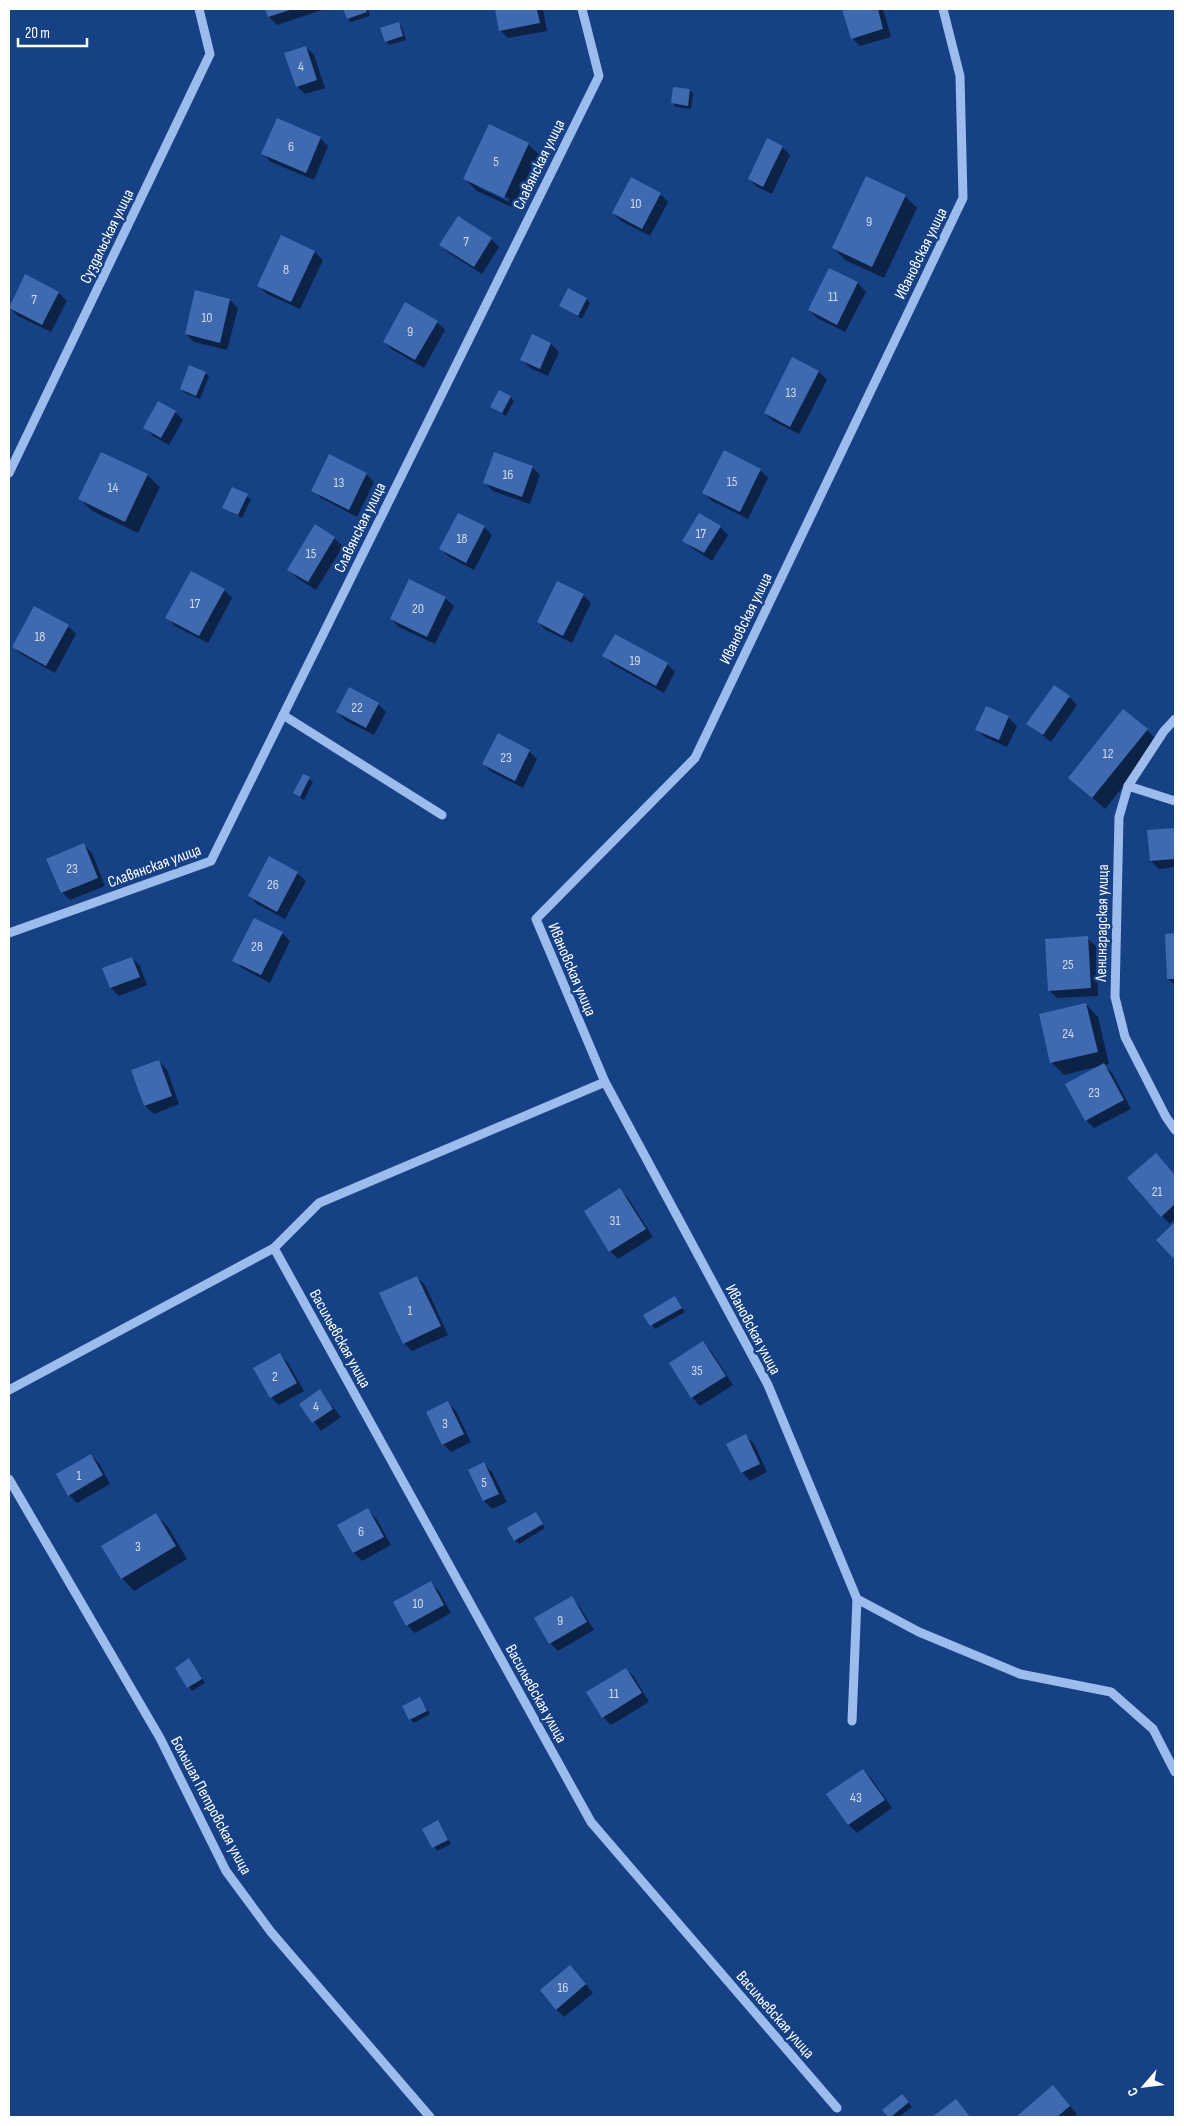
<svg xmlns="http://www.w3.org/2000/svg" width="1184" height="2126" viewBox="0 0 1184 2126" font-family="'Sofia Sans Condensed',sans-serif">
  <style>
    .shadow { fill: #0007; fill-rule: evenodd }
    .building { fill: #3f6aaf }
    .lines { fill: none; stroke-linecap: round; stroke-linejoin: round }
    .minor { stroke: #9cbced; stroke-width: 9 }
    .labels { text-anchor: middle; stroke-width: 5; stroke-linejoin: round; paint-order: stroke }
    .number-label { font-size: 14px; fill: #cfdaeb }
    .street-label { font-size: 16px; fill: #fff; stroke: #174185 }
  </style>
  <rect width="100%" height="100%" fill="#174185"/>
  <!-- shadow -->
  <g class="shadow">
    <polygon points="267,9 325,9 277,25 269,17"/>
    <polygon points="344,9 368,9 370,16 351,22 348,19"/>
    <polygon points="496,9 543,9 547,31 508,38 500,30"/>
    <polygon points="844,9 883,9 891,37 860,46 852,38"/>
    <polygon points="399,23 402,27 406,40 389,45 386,41"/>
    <polygon points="306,47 314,55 325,88 305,94 297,86"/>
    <polygon points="690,90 693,94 691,109 676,107 673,103"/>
    <polygon points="320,138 328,146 314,180 271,162 263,154"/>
    <path d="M528,144L541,156L516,209L477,191L465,179ZM478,184L510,199L509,202L478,187Z"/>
    <polygon points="782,147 790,155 772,194 757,187 749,179"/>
    <polygon points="660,194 668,202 650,236 621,221 613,213"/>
    <polygon points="905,196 917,208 884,278 845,260 833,247"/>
    <polygon points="491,239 499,247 482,274 449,253 441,245"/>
    <polygon points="315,252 323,260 300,309 267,294 259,286"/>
    <polygon points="830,269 858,283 866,292 845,332 817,318 809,310"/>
    <polygon points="59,293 67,301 51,332 18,316 10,308"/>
    <polygon points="587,299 590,303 582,319 560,306"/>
    <polygon points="230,300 238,308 227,350 194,342 186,334"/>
    <polygon points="437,322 445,330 424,368 393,350 384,342"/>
    <polygon points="532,336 551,344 559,352 548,376 530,368 522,360"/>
    <polygon points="819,372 827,380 799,434 773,421 765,413"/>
    <polygon points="205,373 209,376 200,399 185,393 181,389"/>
    <polygon points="510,397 514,401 506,416 492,407"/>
    <polygon points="175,412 183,420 169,445 153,436 145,427"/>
    <polygon points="532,467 540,475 530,504 493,491 485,483"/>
    <polygon points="760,470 768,478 748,519 712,501 704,493"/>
    <polygon points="366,474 374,482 357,517 321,498 313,490"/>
    <polygon points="147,475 160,487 138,533 92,511 80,499"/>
    <polygon points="233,489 251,499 242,518 224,507"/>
    <polygon points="484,527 492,535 474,570 449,557 441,549"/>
    <polygon points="720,527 728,535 712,561 692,548 684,540"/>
    <polygon points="334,538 343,546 316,590 297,578 289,570"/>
    <polygon points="224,590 232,598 208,643 175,626 167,617"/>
    <polygon points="583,595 591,603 572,643 546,630 538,622"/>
    <polygon points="445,598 454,606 435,644 399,627 391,619"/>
    <polygon points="68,626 76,634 55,673 21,654 13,646"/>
    <polygon points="604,656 667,664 675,672 664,693 612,664"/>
    <polygon points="1069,697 1077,705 1051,742 1028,724"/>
    <polygon points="378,704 386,712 374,735 345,720 337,712"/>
    <polygon points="986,708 1009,718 1017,726 1007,747 985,737 976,729"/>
    <polygon points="1147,730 1159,742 1105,809 1070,778"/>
    <polygon points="529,751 537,759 523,788 492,772 483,764"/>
    <polygon points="303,775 313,782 304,800 294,793"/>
    <polygon points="1175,829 1175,867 1159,869 1151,861 1148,831"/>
    <polygon points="84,845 92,853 105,886 70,900 62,892"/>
    <polygon points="297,873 306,881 285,919 257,904 249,896"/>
    <polygon points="282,933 290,941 270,983 242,968 234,960"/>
    <polygon points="1166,935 1175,935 1175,985 1168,979"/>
    <polygon points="1087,938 1096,946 1098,996 1057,998 1049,990"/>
    <polygon points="132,958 140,966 147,985 119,996 111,988 104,969"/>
    <polygon points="1086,1004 1098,1017 1109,1064 1104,1065 1112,1073 1131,1109 1094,1128 1086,1120 1100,1066 1064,1075 1051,1062"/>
    <polygon points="159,1061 167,1070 179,1104 154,1114 145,1106 133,1071"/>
    <polygon points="1156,1154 1175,1175 1175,1219 1170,1224 1162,1216"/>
    <polygon points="620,1190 628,1198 653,1237 618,1259 610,1251"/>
    <polygon points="417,1277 425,1285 448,1335 412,1351 404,1343"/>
    <polygon points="675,1298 685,1312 655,1329 645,1315"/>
    <polygon points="703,1343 711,1351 733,1385 700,1406 692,1397 670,1363"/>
    <polygon points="280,1355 288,1363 304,1391 279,1405 271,1397"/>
    <polygon points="320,1391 341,1417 321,1431 301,1404"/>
    <polygon points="448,1403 456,1411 471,1442 451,1452 443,1444"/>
    <polygon points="746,1436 754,1444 767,1472 750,1481 742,1472"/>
    <polygon points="91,1455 99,1463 110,1484 77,1503 69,1495"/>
    <polygon points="484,1464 492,1472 507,1502 492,1509 484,1501"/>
    <polygon points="368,1510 376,1518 391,1545 362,1561 354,1553 339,1525"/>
    <polygon points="535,1513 545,1528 519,1544 515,1540"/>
    <polygon points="156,1515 168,1527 187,1559 134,1591 122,1578"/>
    <polygon points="431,1583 439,1591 451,1613 415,1633 407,1625"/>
    <polygon points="571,1598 579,1606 594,1630 558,1651 550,1643"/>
    <polygon points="189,1660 205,1683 192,1691 176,1668"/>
    <polygon points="626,1669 634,1677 649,1702 611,1725 603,1717"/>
    <polygon points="419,1698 430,1714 414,1723 410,1719"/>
    <polygon points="863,1770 871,1778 892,1808 857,1833 849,1825 828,1794"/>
    <polygon points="437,1822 451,1844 437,1851 423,1829"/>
    <polygon points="578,1975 593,1993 564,2017 556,2009"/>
    <polygon points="1053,2087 1077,2114 1074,2117 1018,2117"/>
    <polygon points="906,2099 912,2107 899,2117 890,2117 884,2110"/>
  </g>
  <!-- building -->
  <g class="building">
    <polygon points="265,9 293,9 268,17"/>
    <polygon points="343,9 366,9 367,12 347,19"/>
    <polygon points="495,9 537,9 540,23 499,31"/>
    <polygon points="842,9 878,9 883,29 851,39"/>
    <polygon points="399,22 403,36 385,42 380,28"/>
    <polygon points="306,46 317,80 296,87 284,53"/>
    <polygon points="673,87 690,89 688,106 671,103"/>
    <polygon points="277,118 321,137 306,173 261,154"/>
    <polygon points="489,124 529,143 504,198 463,179"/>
    <polygon points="767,138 783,146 763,187 748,179"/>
    <polygon points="866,176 906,195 872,267 832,248"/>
    <polygon points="631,177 661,193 642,229 612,213"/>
    <polygon points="458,216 492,238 474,267 439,245"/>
    <polygon points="281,235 315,251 291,302 257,286"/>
    <polygon points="829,268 858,282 837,325 808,310"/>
    <polygon points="25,274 59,292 42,325 9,308"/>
    <polygon points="568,288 587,298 578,316 559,306"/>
    <polygon points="195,290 230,299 220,343 185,334"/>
    <polygon points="405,302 438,321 415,360 383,342"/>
    <polygon points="532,334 551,343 540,369 520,360"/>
    <polygon points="792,357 819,371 790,427 764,413"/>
    <polygon points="189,365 206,372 196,396 180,389"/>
    <polygon points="499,390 511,396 502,413 490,407"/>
    <polygon points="158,401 176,411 161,438 143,428"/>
    <polygon points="724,450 761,469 740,512 702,493"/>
    <polygon points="101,452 148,474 125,522 78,499"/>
    <polygon points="494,452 533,466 522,497 483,483"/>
    <polygon points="329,454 367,473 349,510 311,491"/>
    <polygon points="232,487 248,494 238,515 222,508"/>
    <polygon points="458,513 485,526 466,563 439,549"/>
    <polygon points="699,513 721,526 704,553 682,541"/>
    <polygon points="315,524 335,537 308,582 287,570"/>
    <polygon points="191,571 225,589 199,636 165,618"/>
    <polygon points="409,579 446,597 427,637 390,619"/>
    <polygon points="557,581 584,594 563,636 537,622"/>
    <polygon points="34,606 69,625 46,666 12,647"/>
    <polygon points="615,634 668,663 656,686 602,656"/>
    <polygon points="1054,685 1070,696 1043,735 1026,724"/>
    <polygon points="349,687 379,703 366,728 336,712"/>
    <polygon points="986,706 1009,716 999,740 975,730"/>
    <polygon points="1123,709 1148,729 1092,798 1068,778"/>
    <polygon points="498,733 530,750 515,781 482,764"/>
    <polygon points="303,774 310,777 300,797 293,793"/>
    <polygon points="1175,828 1175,859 1150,861 1147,830"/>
    <polygon points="84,843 98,878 61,893 46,859"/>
    <polygon points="269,856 298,872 277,912 248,896"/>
    <polygon points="254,918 283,932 261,975 232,961"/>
    <polygon points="1175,933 1175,979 1167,979 1165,934"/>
    <polygon points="1088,936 1091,988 1048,991 1045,939"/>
    <polygon points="132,957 140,977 110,988 102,968"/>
    <polygon points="1086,1003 1098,1052 1050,1063 1039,1014"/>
    <polygon points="159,1060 172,1096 144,1106 131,1070"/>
    <polygon points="1104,1063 1124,1100 1085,1121 1065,1084"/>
    <polygon points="1156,1153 1175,1175 1175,1204 1161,1217 1127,1178"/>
    <polygon points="620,1188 646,1229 609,1252 584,1211"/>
    <polygon points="1175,1222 1175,1260 1156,1240"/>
    <polygon points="417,1276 441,1326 403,1344 379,1293"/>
    <polygon points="675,1296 682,1308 650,1326 643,1315"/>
    <polygon points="703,1341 726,1376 691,1398 669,1363"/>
    <polygon points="280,1353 297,1383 270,1398 253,1368"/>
    <polygon points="320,1389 333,1409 312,1423 299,1404"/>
    <polygon points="448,1401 464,1434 442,1445 426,1412"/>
    <polygon points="746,1434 760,1464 741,1473 726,1444"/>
    <polygon points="91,1454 103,1475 68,1496 56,1474"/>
    <polygon points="484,1462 499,1494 483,1501 468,1470"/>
    <polygon points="368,1508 384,1537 353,1553 337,1525"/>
    <polygon points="536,1512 543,1524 514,1541 507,1528"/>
    <polygon points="156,1513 176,1546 121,1579 101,1546"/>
    <polygon points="431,1581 444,1605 406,1626 393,1602"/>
    <polygon points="572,1596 587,1622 549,1644 534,1618"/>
    <polygon points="189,1658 202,1679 187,1688 175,1668"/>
    <polygon points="626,1668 642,1693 602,1718 586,1692"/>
    <polygon points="420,1697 427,1711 409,1720 402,1706"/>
    <polygon points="863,1769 885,1800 848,1825 826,1794"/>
    <polygon points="438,1820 448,1840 432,1848 422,1829"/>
    <polygon points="570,1965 586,1984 556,2010 540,1990"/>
    <polygon points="1053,2085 1070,2106 1057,2117 1016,2117"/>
    <polygon points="902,2094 909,2102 891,2117 888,2117 882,2110"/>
    <polygon points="956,2099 970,2117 932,2117"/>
  </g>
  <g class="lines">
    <!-- minor -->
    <g class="minor">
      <polyline points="943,9 960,76 963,198 695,758 536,919 605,1082 768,1385 857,1599 919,1632 1020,1674 1111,1692 1153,1729 1175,1772"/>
      <polyline points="9,473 210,54 199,9"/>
      <polyline points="283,715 442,815"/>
      <polyline points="1175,719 1164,731 1128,786 1119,817 1115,997 1125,1037 1166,1117 1175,1130"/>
      <polyline points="1128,786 1175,801"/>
      <polyline points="9,933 211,861 599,76 582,9"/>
      <polyline points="274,1248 591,1822 837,2108"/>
      <polyline points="9,1390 274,1248 319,1203 605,1082"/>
      <polyline points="9,1479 160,1738 226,1871 271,1932 430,2117"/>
      <polyline points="852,1721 857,1599"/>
    </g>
  </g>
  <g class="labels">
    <!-- number labels -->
    <g class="number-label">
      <text x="301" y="71">4</text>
      <text x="291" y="151">6</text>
      <text x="496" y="166">5</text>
      <text x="636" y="208">10</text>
      <text x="869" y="226">9</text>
      <text x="466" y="246">7</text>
      <text x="286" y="274">8</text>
      <text x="833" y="301">11</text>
      <text x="34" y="304">7</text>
      <text x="207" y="322">10</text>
      <text x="410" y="336">9</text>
      <text x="791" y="397">13</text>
      <text x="508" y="479">16</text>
      <text x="732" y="486">15</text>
      <text x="339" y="487">13</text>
      <text x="113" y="492">14</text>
      <text x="701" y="538">17</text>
      <text x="462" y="543">18</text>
      <text x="311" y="558">15</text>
      <text x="195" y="608">17</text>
      <text x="418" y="613">20</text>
      <text x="40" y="641">18</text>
      <text x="635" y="665">19</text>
      <text x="357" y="712">22</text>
      <text x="1108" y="758">12</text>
      <text x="506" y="762">23</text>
      <text x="72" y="873">23</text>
      <text x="273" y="889">26</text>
      <text x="257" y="951">28</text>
      <text x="1068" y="969">25</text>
      <text x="1068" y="1038">24</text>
      <text x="1094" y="1097">23</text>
      <text x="1157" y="1196">21</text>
      <text x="615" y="1225">31</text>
      <text x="410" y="1315">1</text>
      <text x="697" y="1375">35</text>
      <text x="275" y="1381">2</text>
      <text x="316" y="1411">4</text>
      <text x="445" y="1428">3</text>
      <text x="79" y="1480">1</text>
      <text x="484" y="1487">5</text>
      <text x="361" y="1536">6</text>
      <text x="138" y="1551">3</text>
      <text x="418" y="1608">10</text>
      <text x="560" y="1625">9</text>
      <text x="614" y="1698">11</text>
      <text x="856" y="1802">43</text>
      <text x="563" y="1992">16</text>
    </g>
    <!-- street labels -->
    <g class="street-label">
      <text transform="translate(538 164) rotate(-64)" y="6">Славянская улица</text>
      <text transform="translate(106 236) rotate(-64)" y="6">Суздальская улица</text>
      <text transform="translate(920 253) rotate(-64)" y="6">Ивановская улица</text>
      <text transform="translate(359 527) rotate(-64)" y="6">Славянская улица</text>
      <text transform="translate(745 618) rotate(-64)" y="6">Ивановская улица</text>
      <text transform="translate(154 865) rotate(-20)" y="6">Славянская улица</text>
      <text transform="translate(1101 923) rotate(-89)" y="6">Ленинградская улица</text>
      <text transform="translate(573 969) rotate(67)" y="6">Ивановская улица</text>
      <text transform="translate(754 1329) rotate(62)" y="6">Ивановская улица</text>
      <text transform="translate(341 1338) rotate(61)" y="6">Васильевская улица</text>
      <text transform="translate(537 1693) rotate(61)" y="6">Васильевская улица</text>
      <text transform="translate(212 1805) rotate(62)" y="6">Большая Петровская улица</text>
      <text transform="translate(776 2014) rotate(49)" y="6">Васильевская улица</text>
    </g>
  </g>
  <!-- border -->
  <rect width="1184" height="2126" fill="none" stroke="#ffffff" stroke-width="20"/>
  <!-- north arrow -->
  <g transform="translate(1144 2086) rotate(242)" stroke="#174185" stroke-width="4" paint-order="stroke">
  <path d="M0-4L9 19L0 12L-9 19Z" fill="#ffffff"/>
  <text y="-8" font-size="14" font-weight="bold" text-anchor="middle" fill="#ffffff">С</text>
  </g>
  <!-- scale -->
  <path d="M18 38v8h69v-8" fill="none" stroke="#ffffff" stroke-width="2.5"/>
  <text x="25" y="38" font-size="15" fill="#ffffff" stroke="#174185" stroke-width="4" paint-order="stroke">20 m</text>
</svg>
